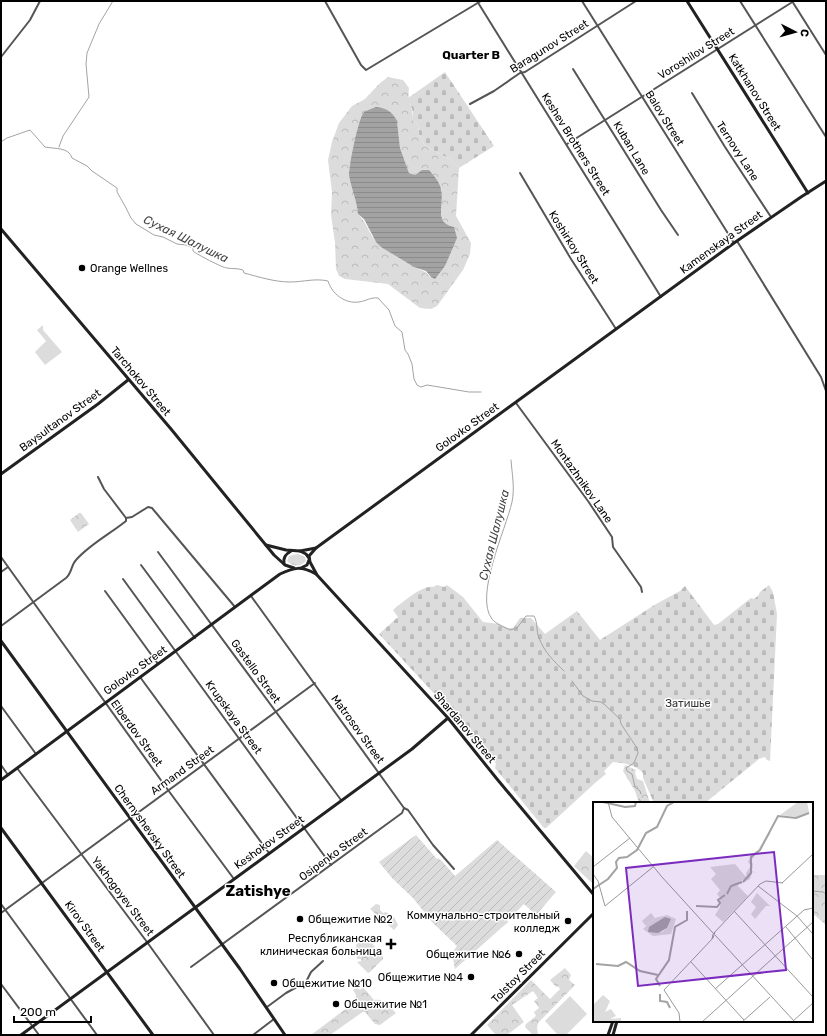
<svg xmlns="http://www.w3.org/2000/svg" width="827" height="1036" viewBox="0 0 827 1036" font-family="Rubik,sans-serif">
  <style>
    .grass { fill: url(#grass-tufts) }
    .forest { fill: url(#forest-crowns); fill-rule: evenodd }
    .cemetery { fill: url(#cemetery-stones) }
    .garden { fill: url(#garden-furrows) }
    .pitch { fill: #dcdcdc }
    .water { fill: url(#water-rules) }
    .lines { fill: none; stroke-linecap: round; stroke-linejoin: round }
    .stream { stroke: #a3a3a3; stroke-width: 1 }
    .street { stroke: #555; stroke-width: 2 }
    .secondary { stroke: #222; stroke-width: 3 }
    .poi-dot { fill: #000; stroke: #fff; stroke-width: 1.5 }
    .labels { text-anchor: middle; stroke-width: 3; stroke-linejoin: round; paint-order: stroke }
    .street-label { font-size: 11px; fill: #000; stroke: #fff }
    .poi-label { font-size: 11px; fill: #000; stroke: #fff; text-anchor: start }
    .park-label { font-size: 11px; fill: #333; stroke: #fff }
    .neighbourhood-label { font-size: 12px; font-weight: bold; fill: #000; stroke: #fff }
    .water-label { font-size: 12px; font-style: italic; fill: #444; stroke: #fff }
    .district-label { font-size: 15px; font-weight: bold; fill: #000; stroke: #fff }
    .inset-river { fill: none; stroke: #a3a3a3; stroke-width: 2 }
    .inset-road { fill: none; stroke: #999; stroke-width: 1 }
    .view { fill: #7b2cbf; fill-opacity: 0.15; stroke: #7b2cbf; stroke-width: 2 }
    .inset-edge { fill: none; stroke: #000; stroke-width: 2 }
  </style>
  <defs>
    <pattern id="grass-tufts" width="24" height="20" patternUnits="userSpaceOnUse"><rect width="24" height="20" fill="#dcdcdc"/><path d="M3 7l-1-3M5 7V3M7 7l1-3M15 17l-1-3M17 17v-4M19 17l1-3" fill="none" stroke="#bbb"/></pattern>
    <pattern id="forest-crowns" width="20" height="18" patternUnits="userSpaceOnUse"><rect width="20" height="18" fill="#dcdcdc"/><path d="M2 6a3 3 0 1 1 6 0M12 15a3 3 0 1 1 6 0" fill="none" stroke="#bbb"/></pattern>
    <pattern id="cemetery-stones" width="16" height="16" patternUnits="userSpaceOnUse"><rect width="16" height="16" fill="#dcdcdc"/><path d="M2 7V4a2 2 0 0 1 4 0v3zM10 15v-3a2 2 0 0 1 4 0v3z" fill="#bbb"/></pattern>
    <pattern id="garden-furrows" width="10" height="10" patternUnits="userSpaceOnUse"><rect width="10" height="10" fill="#dcdcdc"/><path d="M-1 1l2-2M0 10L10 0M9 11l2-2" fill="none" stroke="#bbb"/></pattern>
    <pattern id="water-rules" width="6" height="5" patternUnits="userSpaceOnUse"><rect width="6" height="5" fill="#a3a3a3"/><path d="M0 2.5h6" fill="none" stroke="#8b8b8b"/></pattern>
  </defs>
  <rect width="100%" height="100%" fill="#fff"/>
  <!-- grass -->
  <path class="grass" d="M298,554L305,557L306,561C300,567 293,567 287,561L289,556Z"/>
  <!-- forest -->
  <g class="forest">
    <path d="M388,77L403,80L409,88C407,103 413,106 413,120L418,125L419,134L425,146L450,159L459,168L456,216L471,243L470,254L463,270L437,306L431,309L420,308L388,284L345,279L339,276L336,269L335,243L331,215L332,192L328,160L332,142L339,123L352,106L365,99L380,83ZM397,121L400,148L409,173L415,175L422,170L442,190C441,198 439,217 445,223C447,225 451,226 454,227L445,266L430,277C425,270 420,270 413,266C402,260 391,253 381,246C370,239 368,223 358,214L357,203L349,173L354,146Z"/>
    <polygon points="79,513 81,513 89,524 78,532 70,520"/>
    <polygon points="625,765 636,770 635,773 637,779 643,781 650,803 639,803 635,791 623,771"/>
    <polygon points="586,851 594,858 594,879 592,883 574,866"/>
    <polygon points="812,875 826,875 826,925 812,913"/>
    <polygon points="376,904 380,905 380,910 383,913 386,912 394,917 398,925 394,930 370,909"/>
    <polygon points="365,935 375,947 362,951 357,949 356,945"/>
    <polygon points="377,948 383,956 383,959 370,972 368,973 357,962 361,961 361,959 357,959 357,954 368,953 370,951"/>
    <polygon points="565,968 571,975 569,980 575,985 538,1023 537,1028 538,1034 532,1034 525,1027 526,1024 536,1016 534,1012 539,1008 534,1001 538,998 533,991 512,1005 524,1022 507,1035 496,1035 487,1025 531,980 550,999 560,989 558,986 556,987 550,980"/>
    <path d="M357,987L360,990L363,987L374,1000C385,998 389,1006 396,1013L380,1025L375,1024L364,1011L330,1035H311L356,1001V995L353,990Z"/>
  </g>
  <!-- cemetery -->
  <g class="cemetery">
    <polygon points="445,72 494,146 459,168 450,159 425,146 419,134 418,125 413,120 413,112 408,98"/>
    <path d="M437,585L444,587L447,585L463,597L483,622L499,624L508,628H513L520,618H531L545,634L577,611L600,640L656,604L680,591L685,586L714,625L718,624L751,598L754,599L758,596L760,592L769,585L773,592L777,614L770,761L767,760L765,757L759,759L705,803H654L643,778V773C636,765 624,763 613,762L604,771L606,774L595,783L546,828H544L495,768L496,764C491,757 485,747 477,745L451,715L452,713L379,634L398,617L393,610C402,603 422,585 433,587Z"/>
  </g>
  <!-- garden -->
  <polygon class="garden" points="416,835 437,859 438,858 442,861 455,876 497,840 556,892 536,915 524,904 507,921 508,922 455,969 452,953 457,946 433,923 413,898 392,878 379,862"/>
  <!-- pitch -->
  <g class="pitch">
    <polygon points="43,325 43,330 62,352 45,365 35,352 46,341 37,330"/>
    <polygon points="570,996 587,1014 566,1035 558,1035 545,1021"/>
  </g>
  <!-- water -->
  <path class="water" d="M376,107C386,108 392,111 397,121L400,148L409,173L415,175L422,170H429C434,176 439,181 441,189C444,198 437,216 445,223C447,225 451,226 454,227L457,238L445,266L435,279L431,277L426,271L414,267L381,247L376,242L364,219L358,214C357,200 351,188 349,175C349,166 358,119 364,112C367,110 372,109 376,107Z"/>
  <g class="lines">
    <!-- stream -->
    <g class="stream">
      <path d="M1,142L7,138L30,130L45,147C55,149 69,147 72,158L87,166L92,171L117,188V192L125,206L131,218L136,224L154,235L163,237L177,244L186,245L193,248V251C196,254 223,268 227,268C233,269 237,268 243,270L244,273C259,277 275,282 290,282C303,282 315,278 328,281C332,294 345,304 359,302C366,301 371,297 378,298L389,310L395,326L402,332L405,350L408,354L412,364L414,379L417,385L421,387L427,385L469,392H481"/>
      <polyline points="59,147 63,136 89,97 86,64 87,53 99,24 113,1"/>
      <path d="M511,460C512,474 515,488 512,502C506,529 474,596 492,619C496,624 504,627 510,630L517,628L526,616H534C538,623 536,631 539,638C545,653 553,660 564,671"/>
      <polyline points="572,681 583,696 592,701 601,702 604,704 620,719 621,724 637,748 638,753 634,763 626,768 627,771 632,774 635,787 640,791 641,794"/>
      <polyline points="639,799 642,803"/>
      <polyline points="812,891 823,892 826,894"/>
    </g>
    <!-- street -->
    <g class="street">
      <polyline points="325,1 361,65 366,70 481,1"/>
      <polyline points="477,1 661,297"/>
      <polyline points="582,1 734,243"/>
      <polyline points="740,1 826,137"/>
      <polyline points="792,1 826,55"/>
      <polyline points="1,57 30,20 40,1"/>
      <polyline points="573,69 661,210 678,235"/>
      <polyline points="692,93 725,147 771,217"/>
      <polyline points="470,104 494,91 520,73 525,72 636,1"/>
      <polyline points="567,144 794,1"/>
      <polyline points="520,173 571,259 616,329"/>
      <polyline points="737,241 821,377 826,391"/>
      <polyline points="516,403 588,501 612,537 613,547 641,587 642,592"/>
      <polyline points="98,477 104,489 126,518 132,517 148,507 152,508 235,607"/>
      <polyline points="158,552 341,800"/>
      <polyline points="1,557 168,790 234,879"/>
      <polyline points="141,565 195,638"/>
      <polyline points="1,572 8,567"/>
      <polyline points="123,579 331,865"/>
      <polyline points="105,591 158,664"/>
      <polyline points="251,596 404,808 408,810 433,845 454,869"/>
      <path d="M1,626L66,578C72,573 71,565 76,560C90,544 110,534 126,521V518"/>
      <polyline points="140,677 269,853"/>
      <polyline points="1,706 36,754"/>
      <polyline points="1,765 8,775"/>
      <polyline points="17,768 147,942 214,1035"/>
      <polyline points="1,904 97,1035"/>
      <polyline points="1,913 315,683"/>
      <polyline points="191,967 402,813 404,808"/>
      <polyline points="1,984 39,1035"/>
      <polyline points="267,1007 286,993 306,982 311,972 323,961"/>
      <polyline points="253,1035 274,1019"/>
    </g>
    <!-- secondary -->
    <g class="secondary">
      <polyline points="687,1 808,193"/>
      <polyline points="1,229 171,429 274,555 285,565 294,568"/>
      <polyline points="1,474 98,404 128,380"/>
      <polyline points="266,545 286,550 300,551 306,554 309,558"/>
      <polyline points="300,551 316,548"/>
      <path d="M284,564C283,557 286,554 291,551"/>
      <polyline points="301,568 307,565 309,560"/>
      <polyline points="1,641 240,969 285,1035"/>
      <path d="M1,780L280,574C295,567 301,566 316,574"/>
      <polyline points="1,828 153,1035"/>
      <polyline points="594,895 497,779 448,718 317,575 310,562 309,556 316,548 734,243 801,197 826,181"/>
      <polyline points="21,1035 412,749 448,718"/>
      <polyline points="471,1035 594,913"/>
      <polyline points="608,1035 613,1021"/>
      <polyline points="613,1035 617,1021"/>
    </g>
  </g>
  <!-- markers -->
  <g class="poi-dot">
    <circle cx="82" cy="268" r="4"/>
    <circle cx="300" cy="919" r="4"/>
    <circle cx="568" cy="921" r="4"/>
    <path d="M389 938h4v4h4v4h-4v4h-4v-4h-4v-4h4z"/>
    <circle cx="519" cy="954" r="4"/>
    <circle cx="471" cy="977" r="4"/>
    <circle cx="274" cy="983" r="4"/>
    <circle cx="336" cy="1004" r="4"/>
  </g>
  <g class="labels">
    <!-- street labels -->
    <g class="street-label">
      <text transform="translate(549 46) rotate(-32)" y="4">Baragunov Street</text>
      <text transform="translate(696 53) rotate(-32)" y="4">Voroshilov Street</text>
      <text transform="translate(755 92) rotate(58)" y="4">Katkhanov Street</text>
      <text transform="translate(665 118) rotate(58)" y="4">Balov Street</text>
      <text transform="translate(576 144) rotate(58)" y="4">Keshev Brothers Street</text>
      <text transform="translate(632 148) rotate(59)" y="4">Kuban Lane</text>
      <text transform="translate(738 151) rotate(57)" y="4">Ternovy Lane</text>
      <text transform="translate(721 242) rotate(-36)" y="4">Kamenskaya Street</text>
      <text transform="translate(574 247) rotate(58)" y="4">Koshirkoy Street</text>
      <text transform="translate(141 381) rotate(50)" y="4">Tarchokov Street</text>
      <text transform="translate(60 420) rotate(-36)" y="4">Baysultanov Street</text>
      <text transform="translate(467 427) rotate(-36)" y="4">Golovko Street</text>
      <text transform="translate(582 481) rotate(55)" y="4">Montazhnikov Lane</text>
      <text transform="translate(135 670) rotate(-36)" y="4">Golovko Street</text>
      <text transform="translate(256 671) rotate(54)" y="4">Gastello Street</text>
      <text transform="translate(234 717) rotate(54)" y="4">Krupskaya Street</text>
      <text transform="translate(465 727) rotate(50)" y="4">Shardanov Street</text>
      <text transform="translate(358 729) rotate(54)" y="4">Matrosov Street</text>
      <text transform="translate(137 733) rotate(54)" y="4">Elberdov Street</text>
      <text transform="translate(182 770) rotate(-36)" y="4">Armand Street</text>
      <text transform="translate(150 831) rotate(54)" y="4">Chernyshevsky Street</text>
      <text transform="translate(269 842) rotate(-36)" y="4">Keshokov Street</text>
      <text transform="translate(333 854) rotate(-36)" y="4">Osipenko Street</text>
      <text transform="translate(123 896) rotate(53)" y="4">Yakhogoyev Street</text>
      <text transform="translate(85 926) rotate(54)" y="4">Kirov Street</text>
      <text transform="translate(518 976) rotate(-45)" y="4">Tolstoy Street</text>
    </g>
    <!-- poi labels -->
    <g class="poi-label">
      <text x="90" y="272">Orange Wellnes</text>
      <text x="560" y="919" text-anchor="end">Коммунально-строительный<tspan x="560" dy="13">колледж</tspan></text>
      <text x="308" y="923">Общежитие №2</text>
      <text x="382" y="942" text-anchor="end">Республиканская<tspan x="382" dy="13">клиническая больница</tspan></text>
      <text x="511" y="958" text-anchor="end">Общежитие №6</text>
      <text x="463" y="981" text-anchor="end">Общежитие №4</text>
      <text x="282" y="987">Общежитие №10</text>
      <text x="344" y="1008">Общежитие №1</text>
    </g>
    <!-- park labels -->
    <g class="park-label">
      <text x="688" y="707">Затишье</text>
    </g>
    <!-- neighbourhood labels -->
    <g class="neighbourhood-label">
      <text x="471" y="59">Quarter B</text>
    </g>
    <!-- water labels -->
    <g class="water-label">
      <text transform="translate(186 239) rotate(26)" y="4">Сухая Шалушка</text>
      <text transform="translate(494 535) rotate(-76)" y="4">Сухая Шалушка</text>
    </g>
    <!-- district labels -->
    <g class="district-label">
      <text x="258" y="896">Zatishye</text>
    </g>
  </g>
  <!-- overview -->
  <g transform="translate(593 802)">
    <rect width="220" height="220" fill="#fff"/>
    <path d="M178,31L158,59L160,62L159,69L163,71L159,70L157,77L145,83L154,77L153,71L158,64L155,60L158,53L165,48L174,33ZM74,113L83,117L78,132L60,134L50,127L62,116ZM72,115L77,119L74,126L69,130L60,124ZM10,193L17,199L12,210L18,207L23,214L17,217L28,216V220H0V203Z" fill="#dcdcdc" fill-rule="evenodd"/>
    <path d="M205,0H214L216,10L204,15L187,13ZM142,62L154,76L146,80L145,84L155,94L130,120L122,113L127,105V96L124,92L127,88L118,77L123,72L117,65ZM58,111L62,116L53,124L49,119Z" fill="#dcdcdc"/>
    <path d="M164,91L177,104H173L162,117L158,112L163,105L158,100Z" fill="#dcdcdc"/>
    <path d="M72,115L78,117L74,126L65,131L55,130L56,125Z" fill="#a3a3a3"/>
    <path class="inset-river" d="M10,0L32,5L42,4L43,0M150,80L158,71V55L167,48L185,14L203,16L216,11M0,87L15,77L24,66L23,60L26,56L34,55L44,48L53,31L64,25L74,4L81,0M134,92L138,84L149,80M103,104L124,105L127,101L125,98L132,93M3,162L25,164L33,160L47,169L65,173M67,184L63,177L76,158L82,125L94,118V109M67,192V199L74,200L77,206"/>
    <path class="inset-road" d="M15,0L19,15L69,75L120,131M0,65L37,36M0,72L5,79L12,104L60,65M189,81L220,52M165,84L204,114L220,132M141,109L220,195M193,125L220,158M122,133L201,219M119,137L120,132L167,82L173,79L190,81M98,160L151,218M122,187L211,108L220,106M87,220L86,211L71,188L120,136L122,130M109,220L220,120M149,220L177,195M199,220L220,201"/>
    <path class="view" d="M181,50L193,168L45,184L33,66Z"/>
    <rect width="220" height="220" class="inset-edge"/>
  </g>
  <!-- border -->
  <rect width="827" height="1036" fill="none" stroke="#000000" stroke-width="4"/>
  <!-- north arrow -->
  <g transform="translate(795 32) rotate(96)" stroke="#ffffff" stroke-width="3" paint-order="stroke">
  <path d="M0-3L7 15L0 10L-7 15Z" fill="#000000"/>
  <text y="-6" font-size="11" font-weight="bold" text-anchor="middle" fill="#000000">С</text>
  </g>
  <!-- scale -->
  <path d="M14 1016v6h77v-6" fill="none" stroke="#000000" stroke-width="2"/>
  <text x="20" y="1016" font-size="12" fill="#000000" stroke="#ffffff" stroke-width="3" paint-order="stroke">200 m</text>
</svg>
